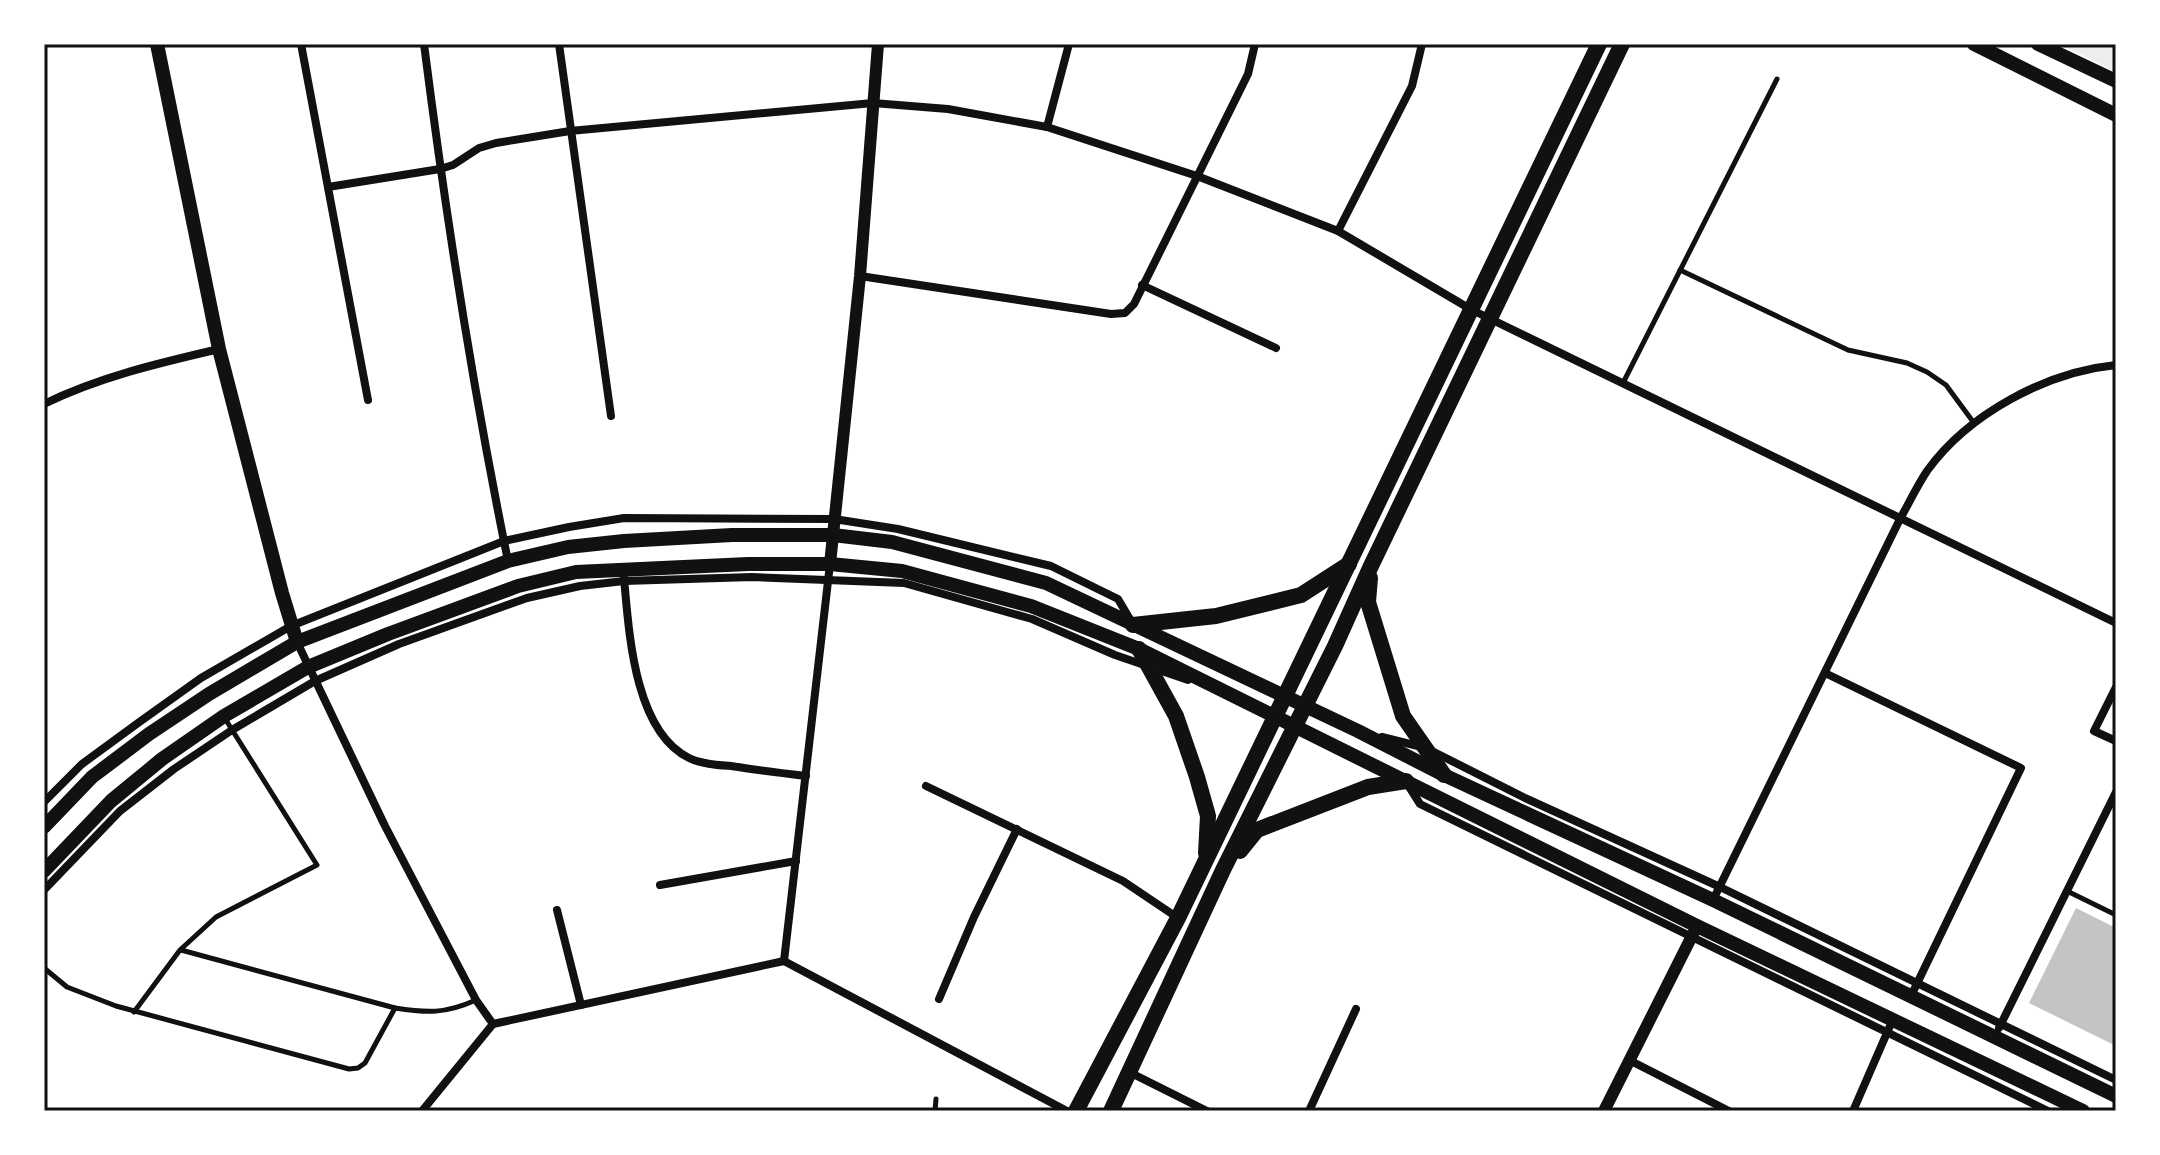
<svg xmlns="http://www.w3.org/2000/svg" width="2160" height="1155" viewBox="0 0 2160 1155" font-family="'Noto Serif',serif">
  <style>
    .green { fill: #eee }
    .building { fill: #c4c4c4 }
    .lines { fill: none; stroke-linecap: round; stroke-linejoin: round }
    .service { stroke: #111; stroke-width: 5 }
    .minor { stroke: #111; stroke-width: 8 }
    .tertiary { stroke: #111; stroke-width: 12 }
    .secondary { stroke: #111; stroke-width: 14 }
    .primary { stroke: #111; stroke-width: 16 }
    .neatline { fill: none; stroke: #111; stroke-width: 3 }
  </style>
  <rect width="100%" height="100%" fill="#fff"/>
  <!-- green -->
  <polygon class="green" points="2059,44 2116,44 2116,72"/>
  <!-- building -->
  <polygon class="building" points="2076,908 2116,928 2116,1046 2029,1003"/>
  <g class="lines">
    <!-- service -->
    <g class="service">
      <polyline points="1680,270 1848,350 1907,363 1927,372 1946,385 1974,423"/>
      <polyline points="1623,383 1777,79"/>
      <polyline points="2067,891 2116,915"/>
      <path d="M181,950L395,1008C427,1013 445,1014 476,1000"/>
      <polyline points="44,968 67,987 116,1006 349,1069 358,1068 365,1063 395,1008"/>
      <polyline points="134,1012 180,950 216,917 317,865 224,717"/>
      <polyline points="935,1111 936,1099"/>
    </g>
    <!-- minor -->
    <g class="minor">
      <polyline points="301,44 368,400"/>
      <path d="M424,44C446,217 473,390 508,561"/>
      <polyline points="559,44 611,416"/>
      <polyline points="1047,127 1069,44"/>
      <polyline points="328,187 440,169 453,165 479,148 496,143 570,131 873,103 948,109 1047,127 1197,176 1338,231 1472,310 2116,623"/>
      <polyline points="1338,231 1412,86 1422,44"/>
      <polyline points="860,276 1111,314 1125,313 1134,304 1248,74 1255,44"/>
      <polyline points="1142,285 1276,348"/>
      <path d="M44,404C99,377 159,363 219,349"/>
      <path d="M624,578C629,632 634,731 689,758C701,764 718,765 731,766C756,770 781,773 806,776"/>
      <polyline points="297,642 385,826 476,1000 493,1024 422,1111"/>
      <polyline points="1825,673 2021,768 1911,996"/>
      <polyline points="2116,687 2094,731 2116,741"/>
      <polyline points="1382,737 1426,748 1525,798 1720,887 2116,1080"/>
      <polyline points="1408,785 1420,804 2048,1111"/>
      <polyline points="926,786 1123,881 1178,918"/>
      <polyline points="44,802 82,764 138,723 201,678 291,626 504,541 569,527 624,518 834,519 898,529 1051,566 1118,599 1131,621"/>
      <polyline points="660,885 796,861"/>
      <polyline points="44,890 120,811 174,769 232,730 315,681 399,644 527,598 580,586 624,581 752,577 904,583 1032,619 1115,655 1188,680"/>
      <path d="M1713,900L1900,519C1909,503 1917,486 1927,471C1968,414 2046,372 2116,365"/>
      <polyline points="557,910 581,1005"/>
      <polyline points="784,961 830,564"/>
      <polyline points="939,999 974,917 1017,829"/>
      <polyline points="493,1024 784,961 1067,1111"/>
      <polyline points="1999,1028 2116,792"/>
      <polyline points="1629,1060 1729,1111"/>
      <polyline points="1129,1072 1207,1111"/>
      <polyline points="1309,1111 1356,1009"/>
      <polyline points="1853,1111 1893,1019"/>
    </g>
    <!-- tertiary -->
    <g class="tertiary">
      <polyline points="830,564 860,276 878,44"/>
      <polyline points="1604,1111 1697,926"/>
    </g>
    <!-- secondary -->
    <g class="secondary">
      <polyline points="157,44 219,349 282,593 297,642"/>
      <polyline points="1974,44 2116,115"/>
      <polyline points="2038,44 2116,81"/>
      <polyline points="44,827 92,777 149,734 209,694 297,642 508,561 568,547 624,541 732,535 833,535 892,542 1046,583 1358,731 1444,775 1713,900 2116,1096"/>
      <polyline points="44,871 111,801 162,759 224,716 308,667 388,634 518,586 576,572 748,564 830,564 902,571 1031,606 1139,649 1697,926 2083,1111"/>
    </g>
    <!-- primary -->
    <g class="primary">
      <polyline points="1370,578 1368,602 1403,716 1444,775"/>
      <polyline points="1133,625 1216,616 1301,595 1349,564"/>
      <polyline points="1139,649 1176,716 1197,777 1208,816 1206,853"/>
      <polyline points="1240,851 1257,830 1368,787 1406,781"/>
      <polyline points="1076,1111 1178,918 1599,44"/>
      <polyline points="1111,1111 1223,870 1335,646 1370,568 1622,44"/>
    </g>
  </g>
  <!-- border -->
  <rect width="2160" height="1155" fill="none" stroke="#ffffff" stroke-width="92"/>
  <rect x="46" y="46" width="2068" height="1063" class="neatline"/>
</svg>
